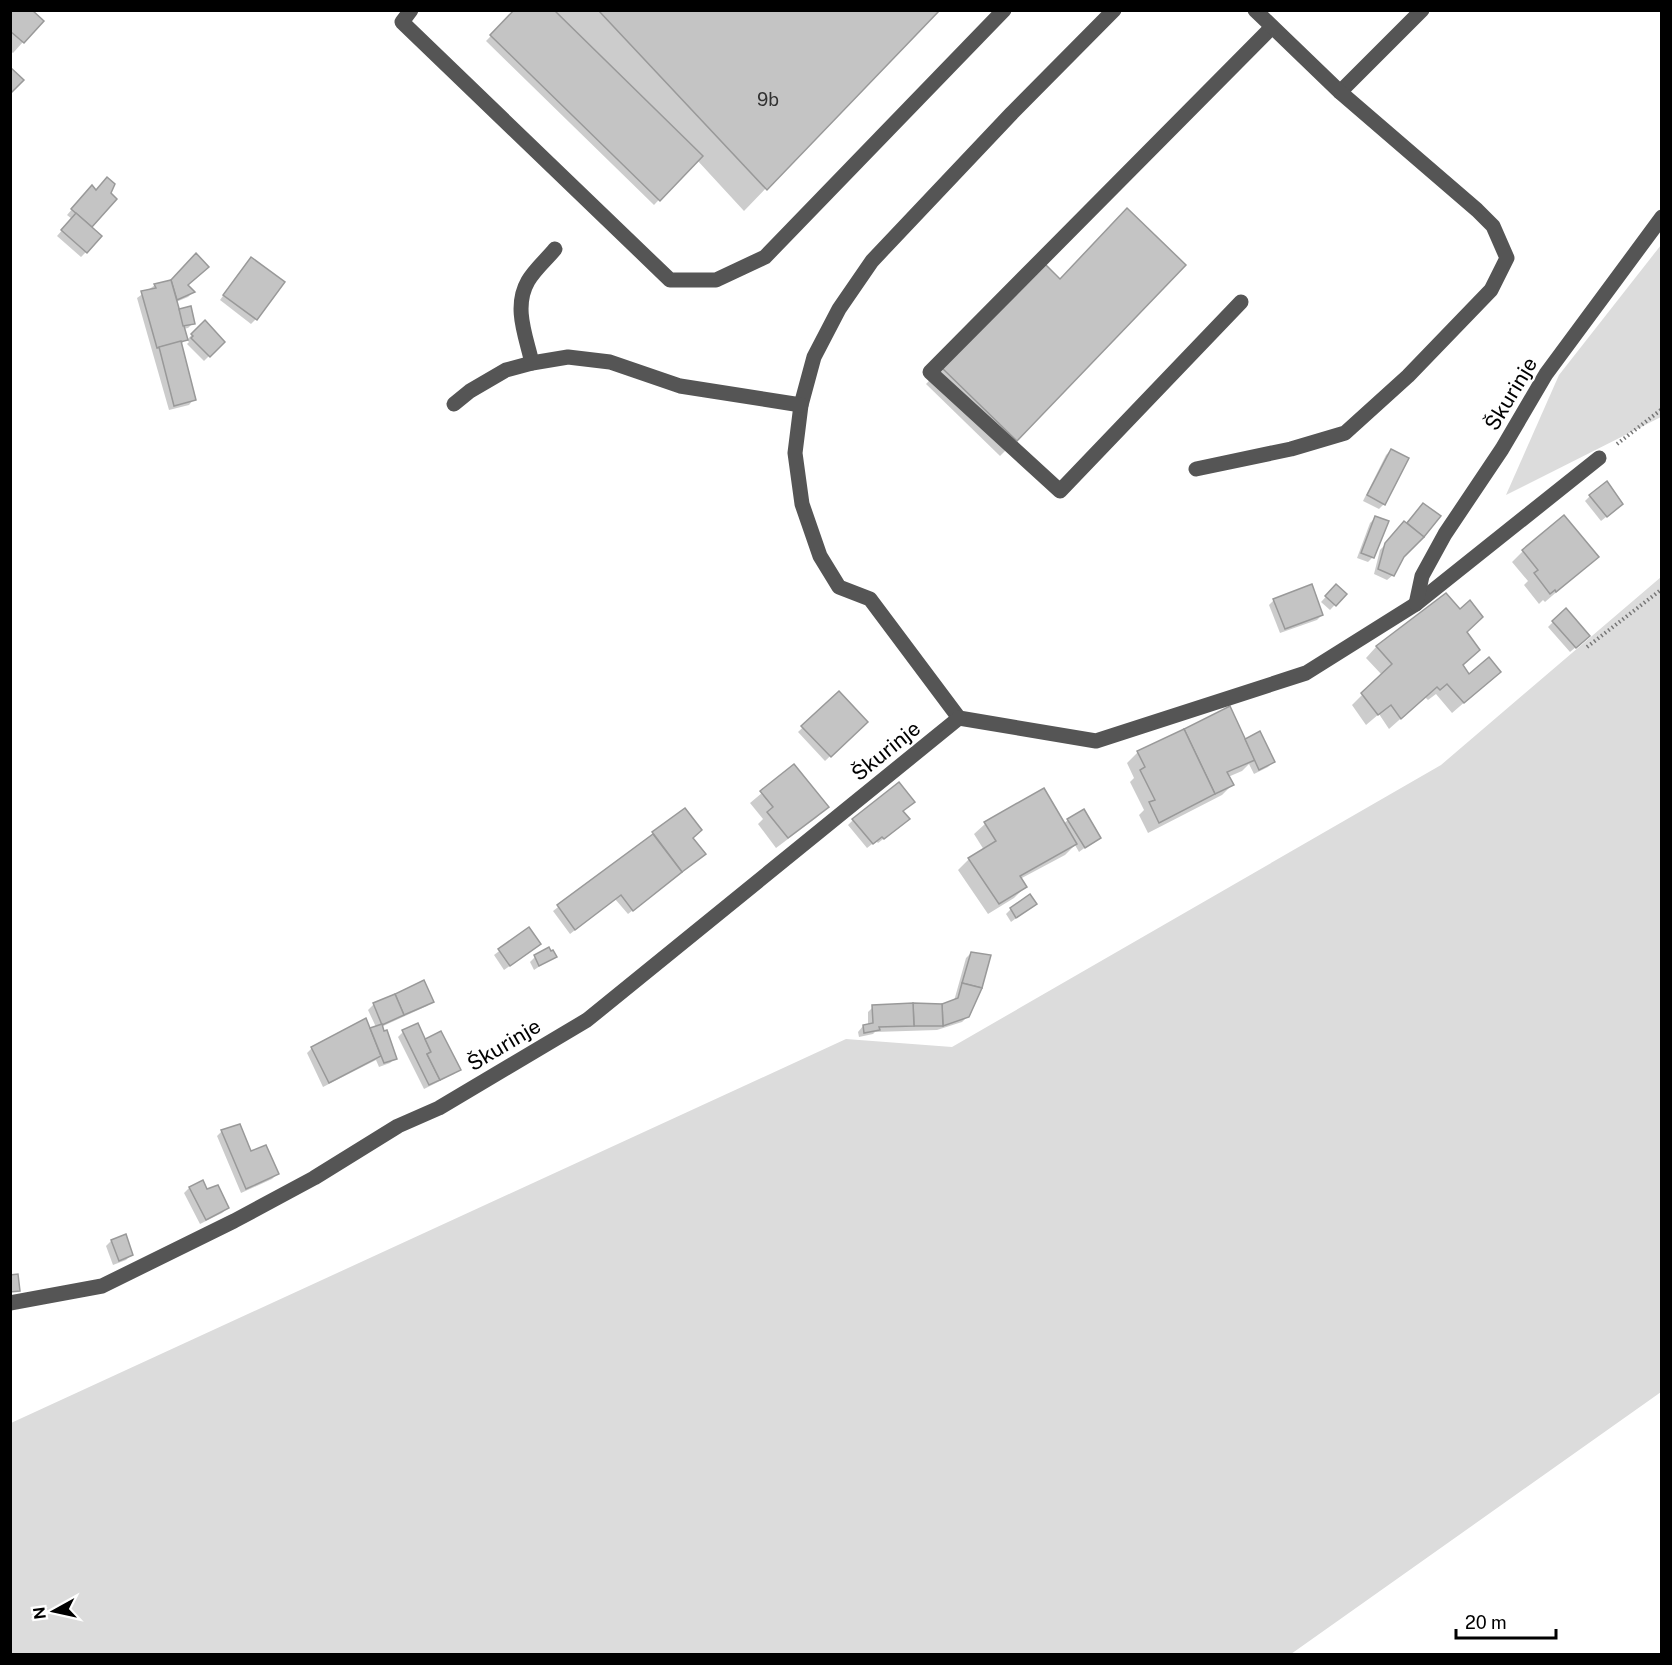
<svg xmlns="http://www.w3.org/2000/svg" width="1672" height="1665" viewBox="0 0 1672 1665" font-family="'Public Sans',sans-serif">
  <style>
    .green { fill: #dcdcdc }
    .shadow { fill: #0003 }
    .building { fill: #c4c4c4; stroke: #999; stroke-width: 1.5 }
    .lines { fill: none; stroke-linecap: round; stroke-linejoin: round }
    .path { stroke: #777; stroke-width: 4; stroke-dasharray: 1.5 3; stroke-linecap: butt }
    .minor { stroke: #555; stroke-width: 15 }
    .labels { text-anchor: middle; stroke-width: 4.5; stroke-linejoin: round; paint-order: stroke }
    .number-label { font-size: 18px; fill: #313131 }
    .street-label { font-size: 21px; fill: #000; stroke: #fff }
  </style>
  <rect width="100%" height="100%" fill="#fff"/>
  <!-- green -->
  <g class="green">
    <polygon points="1661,245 1661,417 1506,495 1559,375"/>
    <polygon points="1661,577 1661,1392 1291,1654 11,1654 11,1423 846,1039 952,1047 1441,765"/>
  </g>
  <!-- shadow -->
  <g class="shadow">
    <polygon points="10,10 23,42 13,53 10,51"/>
    <polygon points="516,10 556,14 557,12 556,10 938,10 744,211 697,160 654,205 486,41"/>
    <polygon points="96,191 109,193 115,199 90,228 86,252 81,257 57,236 72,219 67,215 87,192"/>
    <polygon points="246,264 256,319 251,324 220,300"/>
    <polygon points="1026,280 1059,280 1016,440 1000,456 926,384"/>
    <polygon points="172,281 186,285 193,292 188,297 176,302 178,311 193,323 188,328 183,329 186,339 180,345 194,399 189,405 169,410 137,298 155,285"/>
    <polygon points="204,322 223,342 204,361 187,344 189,342 187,340"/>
    <polygon points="1391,450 1384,504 1379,509 1363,501 1386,455"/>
    <polygon points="1590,496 1616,509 1601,521 1585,501"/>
    <polygon points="1418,510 1438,516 1403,556 1393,575 1387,580 1374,574 1380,550"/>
    <polygon points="1375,518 1373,557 1368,562 1357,558 1370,523"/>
    <polygon points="1523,551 1597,557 1545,602 1543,600 1539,604 1524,585 1528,581 1512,562"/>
    <polygon points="1336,586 1345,594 1330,610 1321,602"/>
    <polygon points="1445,595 1461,666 1469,676 1488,682 1452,713 1436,694 1428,700 1425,697 1389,729 1379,714 1366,725 1352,705 1382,675 1366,658 1376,647"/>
    <polygon points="1274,600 1322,615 1317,620 1280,633 1269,605"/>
    <polygon points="1553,622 1583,641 1570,652 1548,627"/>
    <polygon points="839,693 866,722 825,761 798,732"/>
    <polygon points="1245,741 1273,762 1268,767 1254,774 1249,764 1242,771 1228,777 1232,785 1222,795 1148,833 1139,815 1144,810 1130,782 1134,778 1127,763 1138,752"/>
    <polygon points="794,766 827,807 816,818 776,848 758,824 763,819 750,803"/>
    <polygon points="684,810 691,838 699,858 628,914 615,899 570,934 553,911"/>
    <polygon points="902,812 903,824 878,843 876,841 867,848 848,825 853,820"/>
    <polygon points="1068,820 1099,837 1079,852 1075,845 1065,855 1020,879 1025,887 1014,898 988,914 958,870 969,859 984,850 974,834 985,824 1063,824"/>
    <polygon points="1035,904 1011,922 1006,914 1011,909"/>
    <polygon points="528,929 534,949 504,970 494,955"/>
    <polygon points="971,953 968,1016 962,1022 937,1030 875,1032 873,1034 859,1037 858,1032 863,1026 868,1025 868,1012 873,1007 942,1005 954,1001 966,958"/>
    <polygon points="555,956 534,970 530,962 535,957"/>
    <polygon points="423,982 432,1001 427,1006 381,1027 395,1058 390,1063 379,1067 376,1060 323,1087 307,1053 312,1048 376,1027 368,1010 373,1005"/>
    <polygon points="403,1032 424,1041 459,1069 454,1074 424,1089 398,1037"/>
    <polygon points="222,1131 250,1153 277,1174 272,1179 241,1193 217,1136"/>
    <polygon points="202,1182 207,1191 227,1208 222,1213 200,1224 184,1193 189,1188"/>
    <polygon points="125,1236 131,1255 126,1260 113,1265 106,1246 111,1241"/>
  </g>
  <!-- building -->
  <g class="building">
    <polygon points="10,10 32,10 44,21 24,43 10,31"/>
    <polygon points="514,10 554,10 703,156 660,201 490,35"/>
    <polygon points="598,10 940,10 767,190"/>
    <polygon points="10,67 24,80 10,94"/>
    <polygon points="107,177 115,184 111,193 117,199 92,227 71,209 92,185 96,190"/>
    <polygon points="1127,208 1186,265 1017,441 941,367 1043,262 1060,279"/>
    <polygon points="76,213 102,236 87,253 61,230"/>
    <polygon points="196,253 209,267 188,285 195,292 177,300 171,280"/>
    <polygon points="251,257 285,282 257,320 223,295"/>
    <polygon points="171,280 188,340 157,348 141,291 156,288 154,284"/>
    <polygon points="191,306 195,324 183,326 179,309"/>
    <polygon points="205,320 225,342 210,357 191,338 193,336 191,334"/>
    <polygon points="181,341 196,400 174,406 159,347"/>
    <polygon points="1391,449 1409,458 1385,505 1367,495"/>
    <polygon points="1607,481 1623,504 1607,517 1589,495"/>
    <polygon points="1423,503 1441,516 1424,537 1407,523"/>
    <polygon points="1564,515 1599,557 1556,592 1555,590 1550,594 1534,573 1538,570 1522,550"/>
    <polygon points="1375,516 1389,521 1374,558 1361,553"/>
    <polygon points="1404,521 1424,537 1404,557 1394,576 1378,569 1385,543"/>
    <polygon points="1312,584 1323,615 1285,629 1273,599"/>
    <polygon points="1336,584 1347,594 1336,606 1325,596"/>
    <polygon points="1446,593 1460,609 1470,600 1483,617 1467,632 1480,650 1463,665 1469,674 1489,657 1501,672 1464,703 1447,684 1440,690 1437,687 1401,719 1391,705 1378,715 1361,693 1392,664 1376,646"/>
    <polygon points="1566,608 1590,636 1576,648 1552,621"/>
    <polygon points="839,691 868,722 831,757 801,726"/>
    <polygon points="1230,706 1255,760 1227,772 1234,785 1215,794 1184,729"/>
    <polygon points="1184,729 1215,794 1159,823 1149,802 1155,800 1140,770 1145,767 1137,751"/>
    <polygon points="1260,731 1275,762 1259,770 1245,739"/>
    <polygon points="794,764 829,807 788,838 767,812 773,807 760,791"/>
    <polygon points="899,782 915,802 903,811 910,819 884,839 882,837 873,844 852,819"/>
    <polygon points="1044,788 1077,844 1020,876 1027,887 999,904 968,858 996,841 984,822"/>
    <polygon points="685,808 702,830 693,838 706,854 682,872 652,832"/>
    <polygon points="1084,809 1101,838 1085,848 1067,819"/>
    <polygon points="653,834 682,872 633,911 621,895 575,930 557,905"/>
    <polygon points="1030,894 1037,904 1016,918 1010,908"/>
    <polygon points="529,927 541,944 510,966 498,949"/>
    <polygon points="549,947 551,951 553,950 557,957 539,966 534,955"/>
    <polygon points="971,952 991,955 982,988 962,983"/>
    <polygon points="424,980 434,1002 404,1015 395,994"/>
    <polygon points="962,983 982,988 969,1017 943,1026 942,1004 958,998"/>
    <polygon points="395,994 404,1015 382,1025 373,1003"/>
    <polygon points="913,1003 942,1004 943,1026 914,1026"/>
    <polygon points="913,1003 914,1026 879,1027 880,1030 864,1033 863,1025 873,1023 872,1005"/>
    <polygon points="366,1018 381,1056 329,1083 311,1047"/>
    <polygon points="418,1023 431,1052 427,1054 440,1080 429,1085 402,1030"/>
    <polygon points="382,1024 384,1031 387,1030 397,1059 384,1063 370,1028"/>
    <polygon points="441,1031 461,1070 440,1080 427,1054 431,1052 425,1039"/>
    <polygon points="240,1124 251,1151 266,1145 279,1174 246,1189 221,1130"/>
    <polygon points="203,1180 207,1189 218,1185 229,1208 206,1220 189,1187"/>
    <polygon points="126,1234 133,1255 119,1261 111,1240"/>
    <polygon points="18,1274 20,1291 10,1292 10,1275"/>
  </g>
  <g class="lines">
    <!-- path -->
    <g class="path">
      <polyline points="1617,444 1662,409"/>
      <polyline points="1587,647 1662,589"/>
    </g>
    <!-- minor -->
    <g class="minor">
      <polyline points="411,10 402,22 670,280 716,280 765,257 1004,10"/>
      <polyline points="1114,10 1012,113 872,261 839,309 814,357 801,405 795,453 802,504 820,556 839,587 870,599 959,718 1096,741 1306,673 1416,604 1599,458"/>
      <polyline points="1340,92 1422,10"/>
      <polyline points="1241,302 1060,491 930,372 1272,27"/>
      <path d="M532,363C526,336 513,307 528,281C535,269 547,259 555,249"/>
      <polyline points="454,404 470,391 506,370 532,363 568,357 610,362 680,386 801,405"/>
      <polyline points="1196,469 1291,449 1345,433 1408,376 1491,290 1507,258 1493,226 1477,210 1340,92 1255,10"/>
      <polyline points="1416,604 1422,576 1445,534 1502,449 1546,374 1662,217"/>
      <polyline points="10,1303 102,1286 234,1221 314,1178 398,1126 439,1108 587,1020 959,718"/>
    </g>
  </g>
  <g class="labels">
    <!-- number labels -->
    <g class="number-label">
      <text x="768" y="106">9b</text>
    </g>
    <!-- street labels -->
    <g class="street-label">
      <text transform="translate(1511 394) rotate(-59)" y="7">Škurinje</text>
      <text transform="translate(886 751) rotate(-39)" y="7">Škurinje</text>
      <text transform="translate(504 1045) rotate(-31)" y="7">Škurinje</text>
    </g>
  </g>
  <!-- border -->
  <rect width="1672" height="1665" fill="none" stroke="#000000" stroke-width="24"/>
  <!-- north arrow -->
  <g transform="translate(54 1611) rotate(262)" stroke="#ffffff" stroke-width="4.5" paint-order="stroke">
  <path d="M0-4.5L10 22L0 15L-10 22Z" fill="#000000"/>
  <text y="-9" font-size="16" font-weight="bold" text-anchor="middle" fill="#000000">N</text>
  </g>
  <!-- scale -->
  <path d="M1456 1629v9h100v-9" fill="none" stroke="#000000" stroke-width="3"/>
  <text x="1465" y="1629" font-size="18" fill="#000000" stroke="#ffffff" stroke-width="4.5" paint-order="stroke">20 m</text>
</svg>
